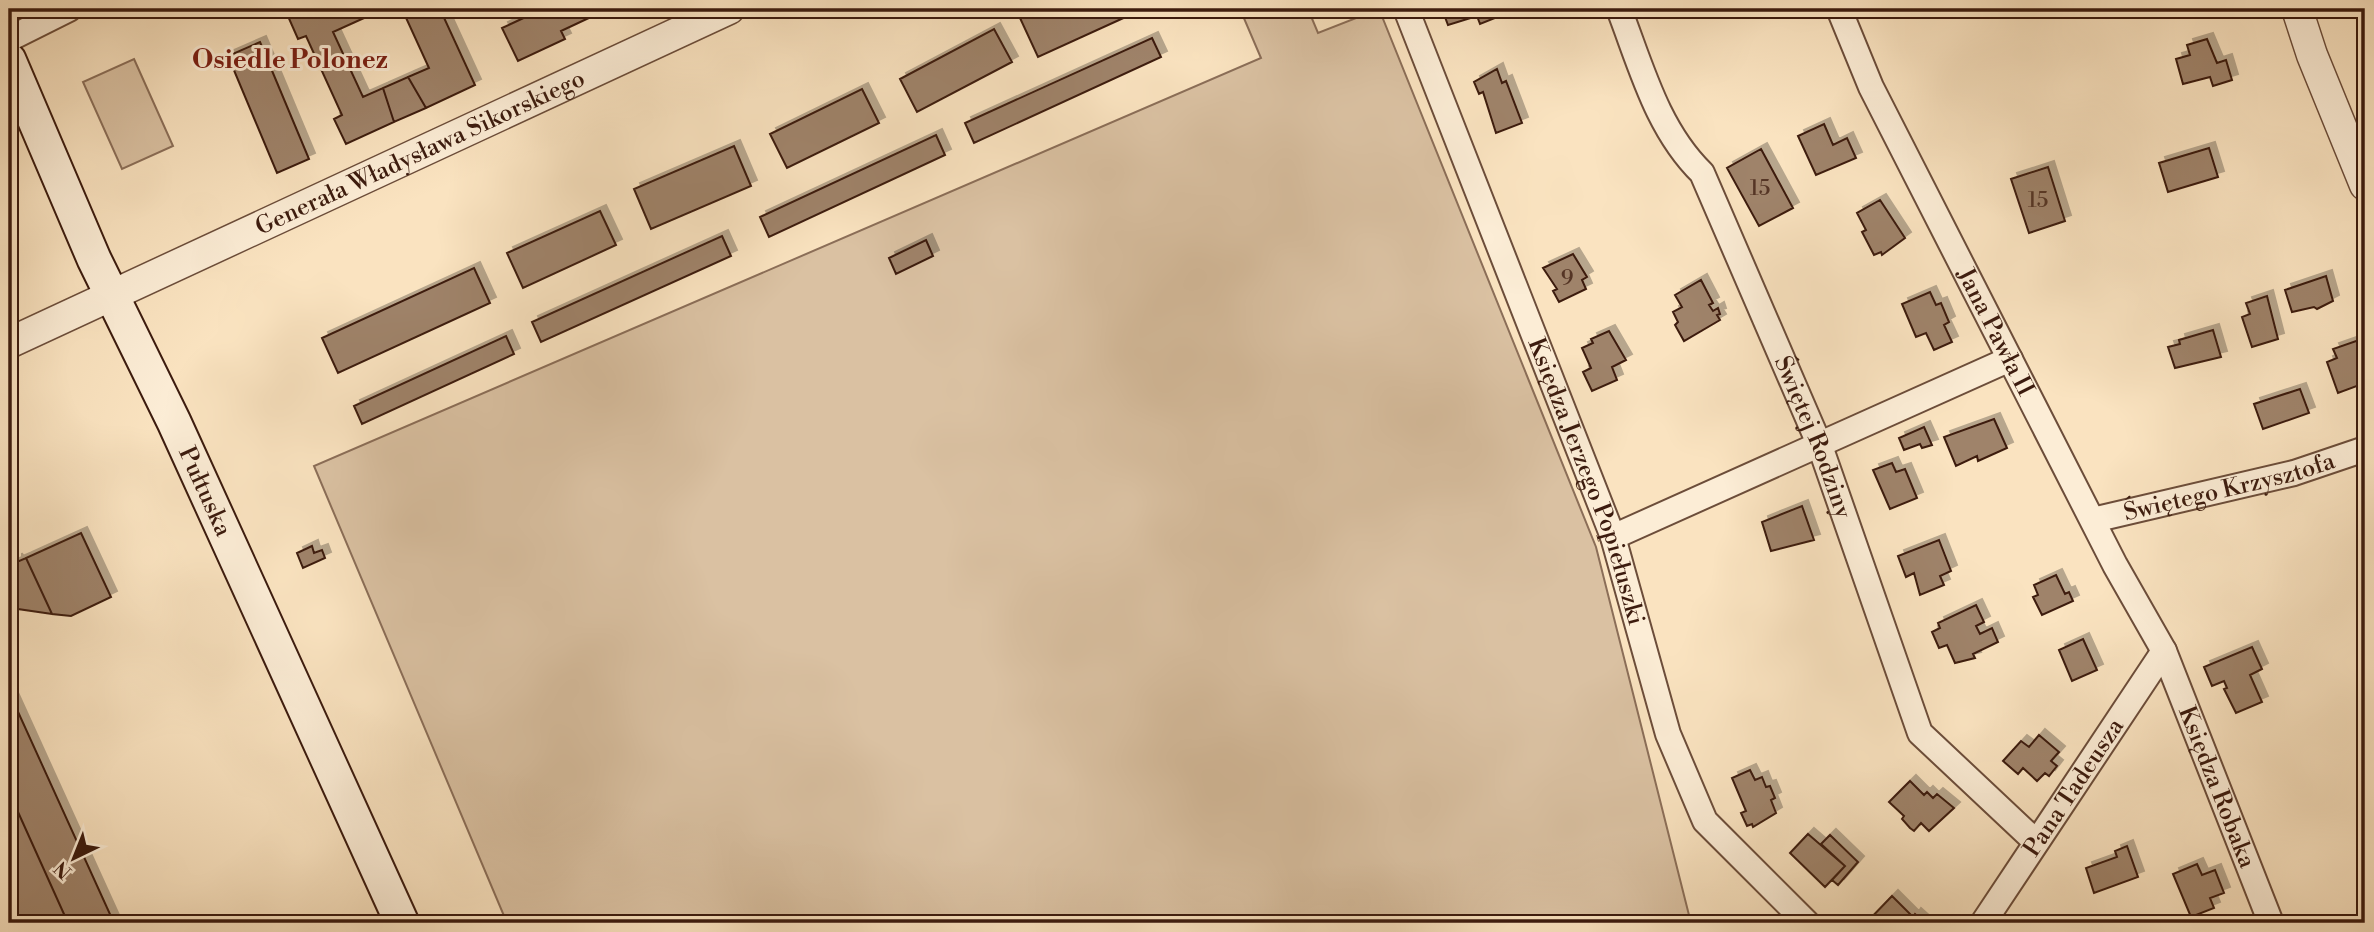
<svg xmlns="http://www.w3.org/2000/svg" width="2374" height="932" viewBox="0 0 2374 932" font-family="'Libre Bodoni',serif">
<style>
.green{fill:#dac1a2;stroke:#8b6e58;stroke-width:2}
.building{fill:#9f836b;stroke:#3c1b0e;stroke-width:2;filter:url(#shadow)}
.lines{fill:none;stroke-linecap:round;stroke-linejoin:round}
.minor-casing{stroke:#6c4d3a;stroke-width:28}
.tertiary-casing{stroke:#6c4d3a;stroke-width:33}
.secondary-casing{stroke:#3c1b0e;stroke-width:37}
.minor{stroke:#fcedd6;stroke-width:24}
.tertiary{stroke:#fcedd6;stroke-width:30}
.secondary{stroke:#fcedd6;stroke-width:33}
.labels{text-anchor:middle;stroke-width:6;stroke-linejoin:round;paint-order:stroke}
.number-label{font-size:21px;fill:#553525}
.street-label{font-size:24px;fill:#3c1b0e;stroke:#fcedd6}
.neighbourhood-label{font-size:26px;font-weight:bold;fill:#7a1f14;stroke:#fcedd6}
</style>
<defs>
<filter id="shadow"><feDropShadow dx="6" dy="-6" stdDeviation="0" flood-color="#0004"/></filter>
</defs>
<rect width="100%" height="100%" fill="#fae3c0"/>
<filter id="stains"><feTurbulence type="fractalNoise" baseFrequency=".00286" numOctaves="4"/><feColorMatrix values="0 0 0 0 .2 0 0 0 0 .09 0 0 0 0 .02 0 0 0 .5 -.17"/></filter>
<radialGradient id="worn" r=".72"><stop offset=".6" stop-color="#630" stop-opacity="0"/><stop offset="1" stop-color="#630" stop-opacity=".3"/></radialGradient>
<path class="green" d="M1240,9H1308L1318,33L1379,9L1596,547L1691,923H507L314,466L1261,58Z
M134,59L173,146L122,169L83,82Z"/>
<path class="building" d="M299,9H384L333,32L363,97L383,88L394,122L346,144L334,119L342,115L306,36L298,39L287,14Z
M402,9H440L475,85L426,108L408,77L429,68Z
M543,9H608L561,31L565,39L518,61L502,28Z
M1041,9H1141V10L1038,57L1020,18Z
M1442,9H1491L1495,18L1480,24L1477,16L1448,25Z
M994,29L1012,62L917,112L900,79Z
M1152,38L1161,57L974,143L965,123Z
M2207,39L2217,63L2226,60L2232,80L2213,86L2210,77L2183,84L2176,59L2190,55L2187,45Z
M260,42L309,159L277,173L228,56Z
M1497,69L1502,83L1506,81L1522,123L1496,133L1483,92L1479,94L1474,82Z
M408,77L426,108L394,122L383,88Z
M862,89L879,123L787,168L770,134Z
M1824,124L1833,145L1847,138L1856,158L1816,175L1798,136Z
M936,135L945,155L769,237L760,217Z
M734,146L751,186L651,229L634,189Z
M2209,148L2218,177L2168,192L2159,163Z
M1761,149L1793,208L1759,226L1727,168Z
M2048,167L2065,221L2029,233L2011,179Z
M1880,200L1905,238L1882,255L1881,252L1874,255L1862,232L1866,230L1857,213Z
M600,211L616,245L523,288L507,253Z
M722,236L731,256L541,342L532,322Z
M926,240L933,256L896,274L889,258Z
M1573,254L1587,277L1582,280L1586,289L1559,302L1553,291L1557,289L1543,268Z
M474,268L490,303L338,373L322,338Z
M2326,276L2333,301L2317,309L2314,307L2292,312L2285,290Z
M1701,280L1713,303L1709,305L1713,311L1718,308L1720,314L1717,315L1720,320L1684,341L1675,325L1678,322L1673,312L1682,307L1675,295Z
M1930,292L1936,305L1941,303L1949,322L1944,325L1952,342L1934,350L1926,333L1916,337L1902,304Z
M2267,296L2278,339L2252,347L2242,317L2250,314L2246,303Z
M2213,330L2221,357L2175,368L2168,347L2180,344L2179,340Z
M1609,331L1626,360L1612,367L1617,380L1592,391L1583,372L1591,368L1582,348L1593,343L1591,339Z
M506,336L514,354L362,424L354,406Z
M2359,340L2365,359L2359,361L2365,383L2338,393L2327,362L2337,358L2333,349Z
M2300,389L2309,413L2263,429L2254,404Z
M1994,419L2007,448L1978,461L1977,456L1956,466L1944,437Z
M1924,427L1932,445L1922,448L1920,444L1904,450L1899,438Z
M1892,463L1896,472L1905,469L1917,498L1890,509L1873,470Z
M1802,506L1814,540L1771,551L1762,522Z
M81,533L111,597L71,616L52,614L26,558Z
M1939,540L1951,571L1940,576L1944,585L1920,595L1914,573L1906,577L1898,556Z
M312,546L314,553L322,550L325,558L303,568L297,553Z
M26,558L52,614L18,609L9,591V566L16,563V559L17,562Z
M2056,575L2065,594L2069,592L2073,601L2042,615L2033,597L2038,595L2034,585Z
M1976,605L1984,622L1976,626L1980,634L1992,628L1998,642L1973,654L1975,658L1955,663L1947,645L1939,648L1932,632L1940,628L1938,623Z
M2083,639L2097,670L2072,681L2059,650Z
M2252,647L2262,669L2250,675L2262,702L2236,713L2224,689L2227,688L2224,681L2212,686L2204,667Z
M9,692L114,923H68L9,792Z
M2039,735L2059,752L2051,761L2057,766L2049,776L2045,773L2037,781L2023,768L2018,774L2003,761L2021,741L2029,747Z
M1750,770L1755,780L1762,777L1766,787L1770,786L1775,798L1771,800L1776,813L1753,827L1752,824L1747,826L1741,813L1746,811L1732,778Z
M1910,781L1924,795L1927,792L1933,798L1937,794L1954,808L1929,831L1921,823L1914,831L1910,828L1902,819L1904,816L1889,802Z
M9,792L68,923H9Z
M1808,834L1845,866L1825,887L1790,853Z
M1830,835L1858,862L1838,885L1832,880L1845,866L1821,844Z
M2127,846L2138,877L2094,893L2086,868L2117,857L2115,851Z
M2197,864L2202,875L2215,870L2224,893L2210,898L2214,908L2191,917L2173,874Z
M1892,896L1913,917L1915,914L1925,923H1866Z"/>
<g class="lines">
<defs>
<g id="minor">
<path id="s1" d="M1406,9L1613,537L1668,734L1705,821L1807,923"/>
<path id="s2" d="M1619,9C1641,66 1657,129 1702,173L1820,446L1920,733L2036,842"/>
<path id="s3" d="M1839,9L1871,87L2115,565L2164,651L2271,923"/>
<path d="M9,39L69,9"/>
<path id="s4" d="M2093,520L2294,473L2365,449"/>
<path d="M1613,537L2010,359"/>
<path id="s5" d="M1983,923L2164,651"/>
</g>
<g id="tertiary">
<path d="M2297,9L2312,55L2365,185"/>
<path id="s6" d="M9,343L729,9"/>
</g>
<g id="secondary">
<path id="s7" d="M9,60L94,259L174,422L402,923"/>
</g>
</defs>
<use href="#minor" class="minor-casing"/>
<use href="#tertiary" class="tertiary-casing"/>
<use href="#secondary" class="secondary-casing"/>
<use href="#minor" class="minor"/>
<use href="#tertiary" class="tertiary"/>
<use href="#secondary" class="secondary"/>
</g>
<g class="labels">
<g class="number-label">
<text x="1760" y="195">15</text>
<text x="2038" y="207">15</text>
<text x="1567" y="285">9</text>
</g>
<g class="street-label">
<text dy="8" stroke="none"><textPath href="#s6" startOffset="453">Generała Władysława Sikorskiego</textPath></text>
<text dy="8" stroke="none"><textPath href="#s3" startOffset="359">Jana Pawła II</textPath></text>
<text dy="8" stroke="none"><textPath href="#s2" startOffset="472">Świętej Rodziny</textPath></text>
<text dy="8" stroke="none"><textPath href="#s1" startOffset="506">Księdza Jerzego Popiełuszki</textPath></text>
<text dy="8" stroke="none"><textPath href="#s4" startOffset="140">Świętego Krzysztofa</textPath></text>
<text dy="8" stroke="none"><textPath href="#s7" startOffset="474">Pułtuska</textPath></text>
<text dy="8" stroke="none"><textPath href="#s5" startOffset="163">Pana Tadeusza</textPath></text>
<text dy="8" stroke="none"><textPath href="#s3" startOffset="866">Księdza Robaka</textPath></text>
</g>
<g class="neighbourhood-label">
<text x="290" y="68">Osiedle Polonez</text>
</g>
</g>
<rect width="2374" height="932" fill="none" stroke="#fae3c0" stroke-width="35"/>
<rect x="10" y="10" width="2353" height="911" fill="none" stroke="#3c1b0e" stroke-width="3.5"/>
<rect x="18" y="18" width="2339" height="897" fill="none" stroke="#3c1b0e" stroke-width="2"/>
<g transform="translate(74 858) rotate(223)" stroke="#fcedd6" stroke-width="5" paint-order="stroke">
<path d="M0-5L12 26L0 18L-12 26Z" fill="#3c1b0e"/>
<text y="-10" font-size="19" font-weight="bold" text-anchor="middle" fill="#3c1b0e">N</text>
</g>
<rect width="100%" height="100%" filter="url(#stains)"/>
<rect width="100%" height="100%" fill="url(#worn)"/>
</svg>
